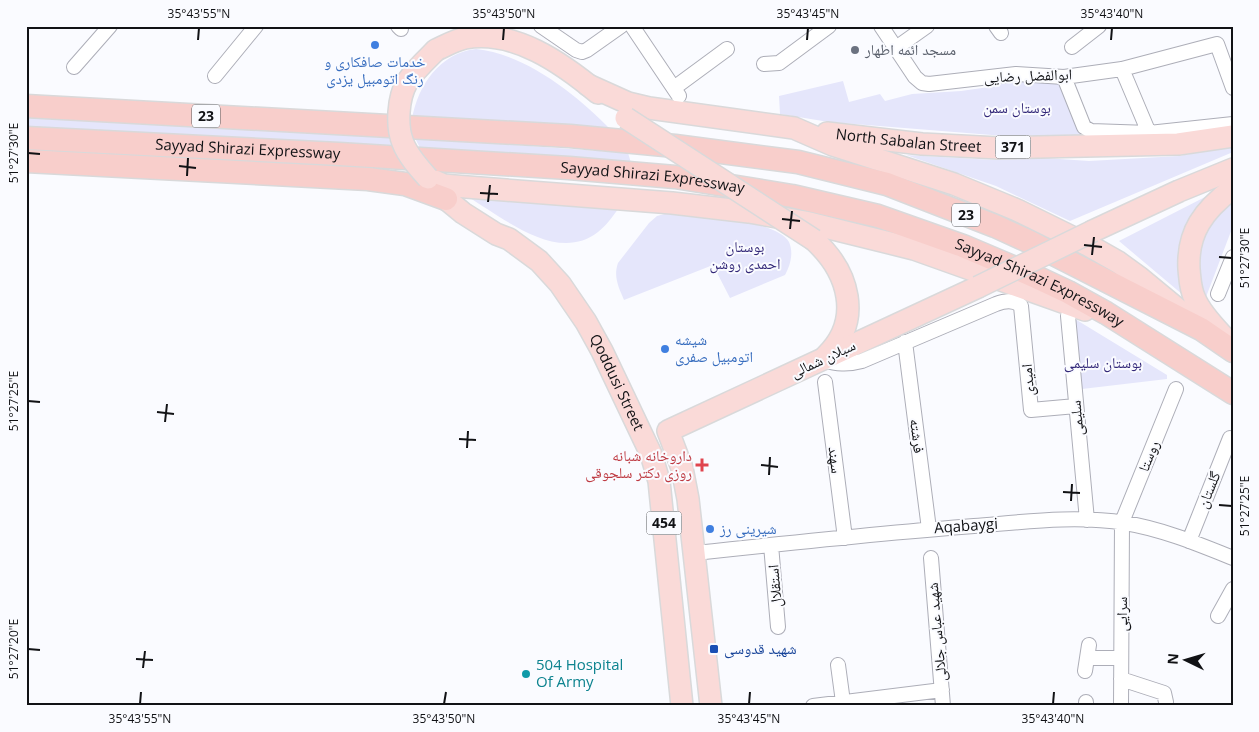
<svg xmlns="http://www.w3.org/2000/svg" width="1259" height="732" viewBox="0 0 1259 732" font-family="'Open Sans','Noto Naskh Arabic',sans-serif">
<style>
.green{fill:#e5e6fb}
.lines{fill:none;stroke-linecap:round;stroke-linejoin:round}
.minor-casing{stroke:#adaeb8;stroke-width:16}
.primary-casing{stroke:#d9d9da;stroke-width:24}
.trunk-casing{stroke:#d9d9da;stroke-width:25}
.minor{stroke:#fff;stroke-width:14}
.primary{stroke:#fadad8;stroke-width:21}
.trunk{stroke:#f8cecb;stroke-width:22}
.primary-bridge-casing{stroke:#d9d9da;stroke-width:24;stroke-linecap:butt}
.primary-bridge{stroke:#fadad8;stroke-width:21}
.ticks{fill:none;stroke:#111215;stroke-width:2}
.shop-dot{fill:#3f7fe0;stroke:#fafbff;stroke-width:2}
.worship-dot{fill:#6b7280;stroke:#fafbff;stroke-width:2}
.health-dot{fill:#e0444e;stroke:#fafbff;stroke-width:2}
.transit-dot{fill:#1a4fb4;stroke:#fafbff;stroke-width:2}
.culture-dot{fill:#0f9aa8;stroke:#fafbff;stroke-width:2}
.labels{text-anchor:middle;stroke-width:4;stroke-linejoin:round;paint-order:stroke}
.shield{fill:#fafbff;stroke:#57585b;stroke-width:1}
.shield-label{font-size:14px;font-weight:bold;fill:#111215}
.worship-label{font-size:15px;fill:#5b616d;stroke:#fafbff;text-anchor:start}
.shop-label{font-size:15px;fill:#366cbe;stroke:#fafbff;text-anchor:start}
.street-label{font-size:15px;fill:#111215;stroke:#fafbff}
.park-label{font-size:15px;fill:#322778;stroke:#fafbff}
.health-label{font-size:15px;fill:#be3a42;stroke:#fafbff;text-anchor:end}
.transit-label{font-size:15px;fill:#164399;stroke:#fafbff;text-anchor:start}
.culture-label{font-size:15px;fill:#0d838f;stroke:#fafbff;text-anchor:start}
.neatline{fill:none;stroke:#111215;stroke-width:2}
.ticks-label{font-size:12px;text-anchor:middle;fill:#111215}
</style>
<rect width="100%" height="100%" fill="#fafbff"/>
<path class="green" d="M476,49C526,54 577,95 611,130L412,119C418,85 440,53 476,49Z
M1012,80L1060,81L1082,137H1017L829,122L780,114L779,96L843,81L849,102L880,94L885,101L912,94L961,91L989,87Z
M26,117L388,136L393,149L138,132L26,127Z
M415,138L628,153L632,166L421,150Z
M1233,146V152L1070,221L996,186L906,155L994,160L1045,158L1089,161L1179,156Z
M1207,196L1189,300L1119,241Z
M468,197L619,208C612,217 607,225 598,232C557,264 504,218 468,197Z
M1233,201V226L1206,297C1199,276 1193,245 1207,225C1214,216 1225,209 1233,201Z
M672,212C696,215 777,220 789,242C794,253 790,266 785,275L730,298L713,265L624,300C619,288 613,277 618,263L649,223L657,216Z
M1075,319L1167,375V379L1082,389Z"/>
<g class="lines">
<defs>
<path id="minor" d="M398,26L401,29
M541,26L576,50L582,52L587,50L621,26
M632,26L679,96
M881,26L915,77L922,83L929,84L1016,74L1064,77L1122,69L1217,44L1233,88
M996,26L1001,33
M1072,47L1099,26
M896,48L927,26
M764,64L779,63L829,26
M74,67L110,26
M1122,69L1149,133
M215,76L256,26
M1064,77L1084,127L1091,131L1149,133L1233,124
M674,88L727,49
M1218,294L1233,257
M1068,316L1087,520
M905,342L929,529
M823,360C837,364 847,365 862,361L996,304C1004,301 1014,299 1021,306L1031,410L1076,406
M825,382L845,538
M1189,541L1230,438
M771,545L778,627
M695,553C788,543 881,533 974,526C1024,522 1075,515 1125,523C1162,529 1198,544 1233,558
M931,558L943,706
M1218,616L1233,589
M1087,658H1121
M838,665L843,702
M1085,671L1089,645
M1121,679L1164,693L1166,702
M813,706L942,690
M1086,706V702
M1121,706L1122,522L1176,389"/>
<g id="primary">
<path d="M436,50C445,46 455,40 465,38C514,29 562,63 598,93"/>
<path d="M588,85L628,103L649,108L794,128L833,145L954,184L1017,210L1088,245L1118,262L1140,278L1186,316"/>
<path id="s1" d="M827,133L922,144L999,148L1178,144L1233,136"/>
<path d="M428,178L444,185L454,186L672,203L749,212L805,222L914,249L1085,310"/>
<path id="s2" d="M434,186L446,199L463,213L496,234L509,239L539,261L560,284L586,322L602,351L651,454L659,481L682,706"/>
<path d="M1093,231L1179,191L1233,169"/>
<path d="M814,240C849,272 863,320 826,356"/>
<path d="M1231,345C1219,331 1202,316 1195,299C1190,289 1190,279 1189,269C1187,232 1204,210 1233,188"/>
<path d="M711,706L688,499L682,468L668,431L978,287"/>
</g>
<g id="trunk">
<path d="M26,106L570,136L675,146L798,162L887,184L995,226L1030,242L1201,329L1233,351"/>
<path id="s3" d="M26,138L339,154L569,168L675,177L792,196L878,216L963,246L1034,276L1068,292L1106,313L1233,393"/>
<path d="M26,161L368,179L405,184L446,199"/>
</g>
</defs>
<use href="#minor" class="minor-casing"/>
<use href="#primary" class="primary-casing"/>
<use href="#trunk" class="trunk-casing"/>
<use href="#minor" class="minor"/>
<use href="#primary" class="primary"/>
<use href="#trunk" class="trunk"/>
<defs>
<path id="primary-bridge" d="M626,118L814,240
M428,178C419,168 408,156 403,143C396,126 398,98 407,82C415,70 426,60 436,50
M978,287L1093,231"/>
</defs>
<use href="#primary-bridge" class="primary-bridge-casing"/>
<use href="#primary-bridge" class="primary-bridge"/>
</g>
<path class="ticks" d="M198,40L199,28M503,40L504,28M807,40L808,28M1111,40L1112,28M28,153L40,154M179,166L196,168M187,176L188,158M480,193L498,194M488,202L490,185M782,219L800,221M790,229L792,211M1084,245L1102,247M1092,255L1094,237M1219,257L1232,258M28,401L40,402M157,412L174,414M165,422L167,404M459,439L476,440M467,448L468,431M761,465L778,467M769,475L770,457M1063,492L1080,493M1071,501L1072,484M1219,505L1232,506M28,649L40,650M136,659L153,660M143,668L145,651M140,704L141,692M444,704L446,692M749,704L750,692M1053,704L1054,692"/>
<g class="shop-dot">
<circle cx="375" cy="45" r="5"/>
<circle cx="665" cy="349" r="5"/>
<circle cx="710" cy="529" r="5"/>
</g>
<circle class="worship-dot" cx="855" cy="50" r="5"/>
<path class="health-dot" d="M699.5 457.5h5v5h5v5h-5v5h-5v-5h-5v-5h5z"/>
<rect class="transit-dot" x="709" y="644" width="10" height="10" rx="2.5"/>
<circle class="culture-dot" cx="526" cy="674" r="5"/>
<g class="labels">
<g class="shield">
<rect x="192" y="104.5" width="28" height="23" rx="4"/>
<rect x="995.5" y="135.5" width="35" height="23" rx="4"/>
<rect x="952" y="203.5" width="28" height="23" rx="4"/>
<rect x="646.5" y="511.5" width="35" height="23" rx="4"/>
</g>
<g class="shield-label">
<text x="206" y="121">23</text>
<text x="1013" y="152">371</text>
<text x="966" y="220">23</text>
<text x="664" y="528">454</text>
</g>
<g class="worship-label">
<text x="865" y="55">مسجد ائمه اطهار</text>
</g>
<g class="shop-label">
<text x="375" y="67" text-anchor="middle">خدمات صافکاری و<tspan x="375" dy="17">رنگ اتومبیل یزدی</tspan></text>
<text x="675" y="345">شیشه<tspan x="675" dy="17">اتومبیل صفری</tspan></text>
<text x="720" y="534">شیرینی رز</text>
</g>
<g class="street-label">
<text transform="translate(1028 76) rotate(-2)" y="5">ابوالفضل رضایی</text>
<text dy="5" stroke="none"><textPath href="#s1" startOffset="82">North Sabalan Street</textPath></text>
<text dy="5" stroke="none"><textPath href="#s3" startOffset="222">Sayyad Shirazi Expressway</textPath></text>
<text dy="5" stroke="none"><textPath href="#s3" startOffset="628">Sayyad Shirazi Expressway</textPath></text>
<text dy="5" stroke="none"><textPath href="#s3" startOffset="1032">Sayyad Shirazi Expressway</textPath></text>
<text transform="translate(823 359) rotate(-25)" y="5">سبلان شمالی</text>
<text transform="translate(1028 380) rotate(-95)" y="5">امیدی</text>
<text dy="5" stroke="none"><textPath href="#s2" startOffset="275">Qoddusi Street</textPath></text>
<text transform="translate(1077 418) rotate(-95)" y="5">سلیمی</text>
<text transform="translate(917 436) rotate(83)" y="5">فرشته</text>
<text transform="translate(1149 456) rotate(-68)" y="5">روستا</text>
<text transform="translate(835 460) rotate(83)" y="5">سهند</text>
<text transform="translate(1209 490) rotate(-68)" y="5">گلستان</text>
<text transform="translate(966 526) rotate(-4)" y="5">Aqabaygi</text>
<text transform="translate(775 586) rotate(-95)" y="5">استقلال</text>
<text transform="translate(1122 614) rotate(-90)" y="5">سرایی</text>
<text transform="translate(937 632) rotate(-95)" y="5">شهید عباس جلالی</text>
</g>
<g class="park-label">
<text x="1017" y="113">بوستان سمن</text>
<text x="745" y="252">بوستان<tspan x="745" dy="17">احمدی روشن</tspan></text>
<text x="1103" y="368">بوستان سلیمی</text>
</g>
<g class="health-label">
<text x="692" y="461">داروخانه شبانه<tspan x="692" dy="17">روزی دکتر سلجوقی</tspan></text>
</g>
<g class="transit-label">
<text x="724" y="654">شهید قدوسی</text>
</g>
<g class="culture-label">
<text x="536" y="670">504 Hospital<tspan x="536" dy="17">Of Army</tspan></text>
</g>
</g>
<rect width="1259" height="732" fill="none" stroke="#fafbff" stroke-width="55"/>
<g transform="translate(1186 660) rotate(275)" stroke="#fafbff" stroke-width="4" paint-order="stroke">
<path d="M0-4L9 19L0 12L-9 19Z" fill="#111215"/>
<text y="-8" font-size="14" font-weight="bold" text-anchor="middle" fill="#111215">N</text>
</g>
<rect x="28" y="28" width="1204" height="676" class="neatline"/>
<g class="ticks-label">
<text x="199" y="18">35°43'55"N</text>
<text x="504" y="18">35°43'50"N</text>
<text x="808" y="18">35°43'45"N</text>
<text x="1112" y="18">35°43'40"N</text>
<text transform="translate(14 153) rotate(-90)" y="4">51°27'30"E</text>
<text transform="translate(1245 258) rotate(-90)" y="4">51°27'30"E</text>
<text transform="translate(14 401) rotate(-90)" y="4">51°27'25"E</text>
<text transform="translate(1245 506) rotate(-90)" y="4">51°27'25"E</text>
<text transform="translate(14 649) rotate(-90)" y="4">51°27'20"E</text>
<text x="140" y="723">35°43'55"N</text>
<text x="444" y="723">35°43'50"N</text>
<text x="749" y="723">35°43'45"N</text>
<text x="1053" y="723">35°43'40"N</text>
</g>
</svg>
